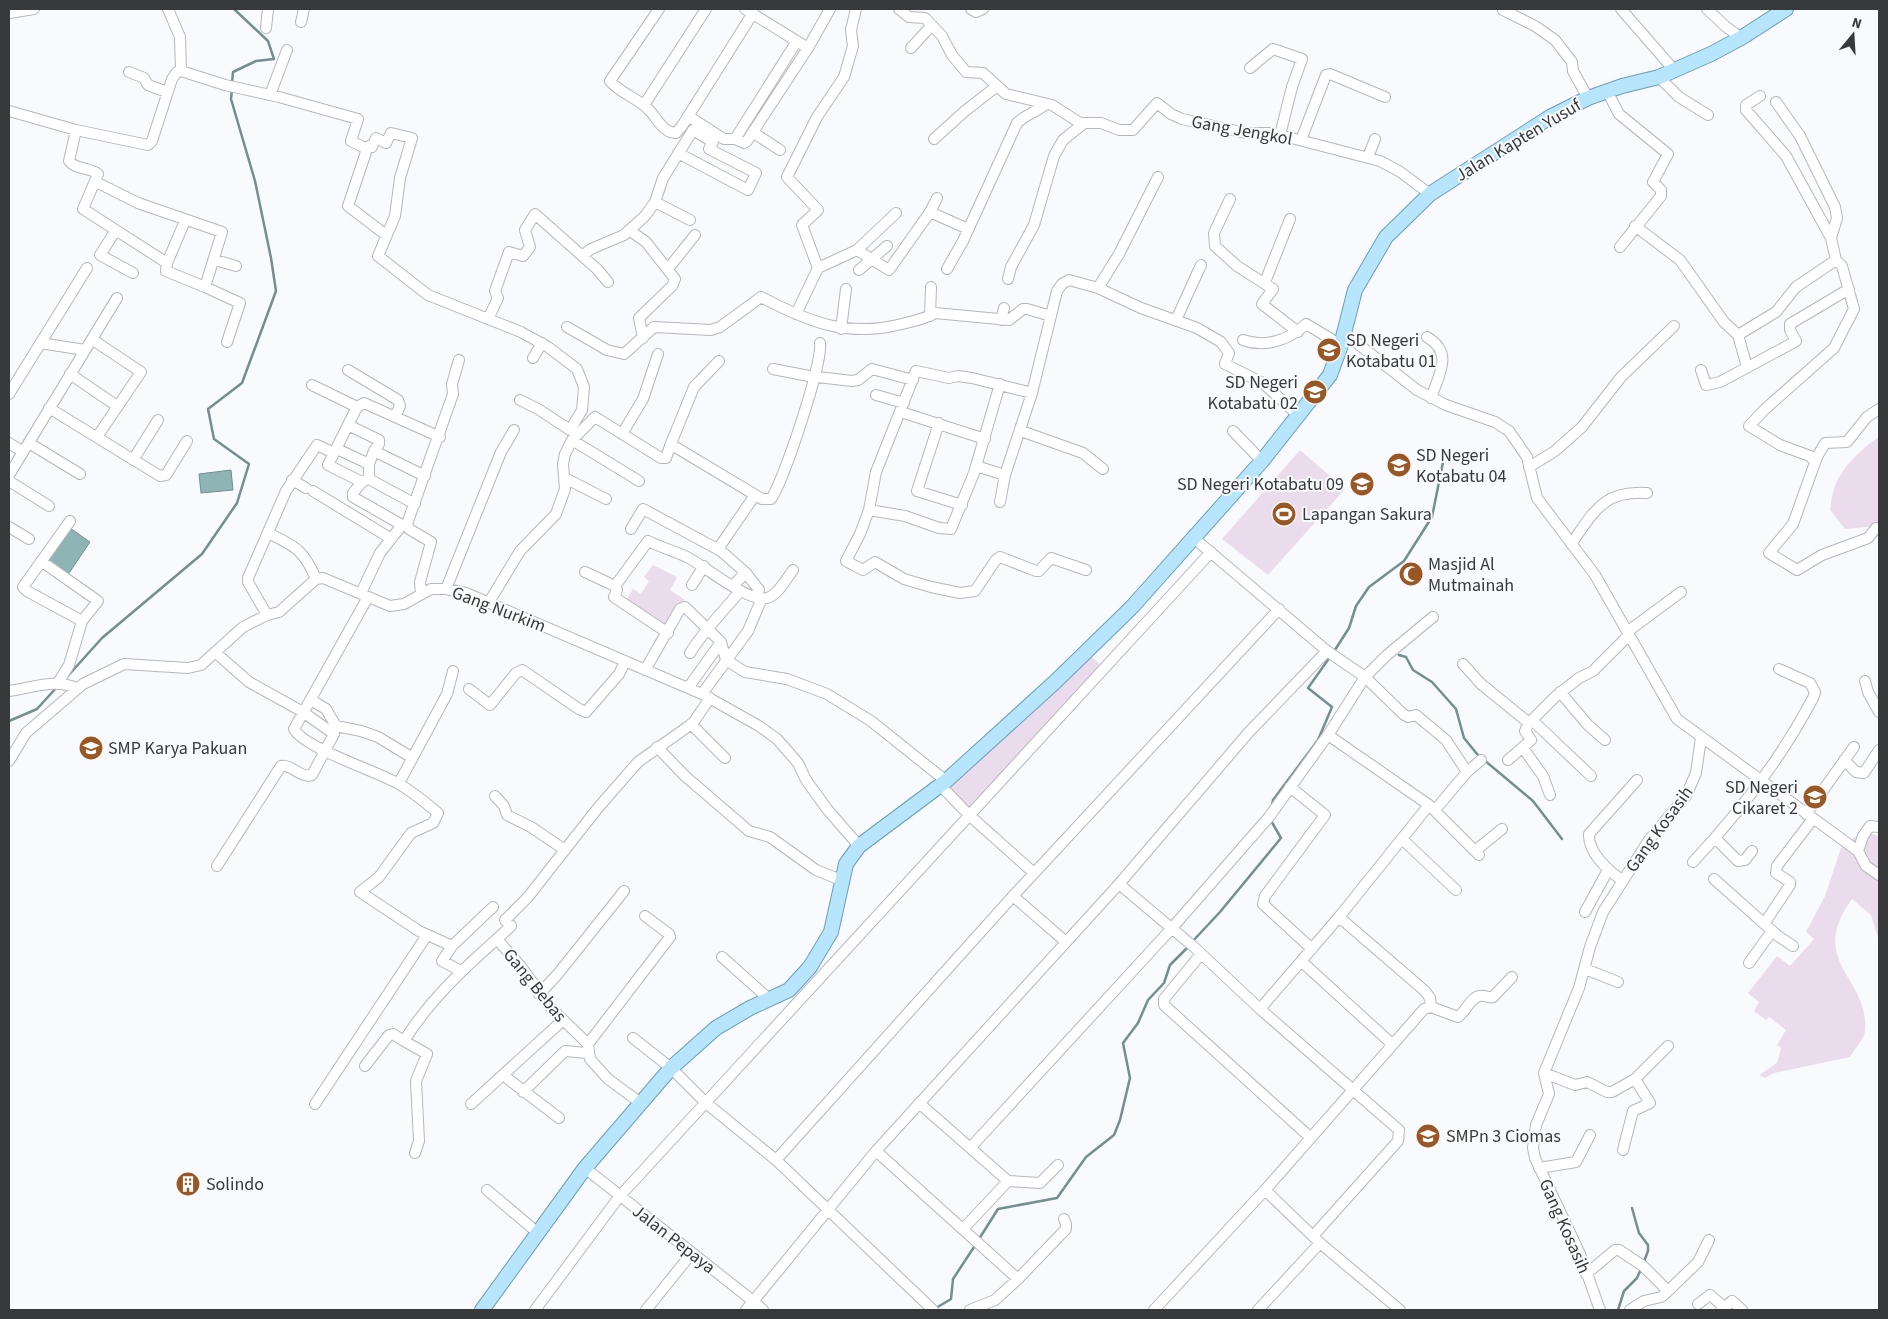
<svg xmlns="http://www.w3.org/2000/svg" width="1888" height="1319" viewBox="0 0 1888 1319" font-family="'Source Sans 3',sans-serif">
<style>
.green{fill:#ebdced}
.water{fill:#8eb4b5;stroke:#748f90}
.lines{fill:none;stroke-linecap:round;stroke-linejoin:round}
.stream{stroke:#748f90;stroke-width:2.5}
.minor-casing{stroke:#b5b7bb;stroke-width:12}
.major-casing{stroke:#6b9eb7;stroke-width:16}
.minor{stroke:#fff;stroke-width:10}
.major{stroke:#b7e6fc;stroke-width:14}
.labels{text-anchor:middle;stroke-width:4;stroke-linejoin:round;paint-order:stroke}
.street-label{font-size:18px;fill:#38393a;stroke:#f8fafe}
.poi-label{font-size:18px;fill:#38393a;stroke:#f8fafe;text-anchor:start}
</style>
<rect width="100%" height="100%" fill="#f8fafe"/>
<path class="green" d="M1879,437V526L1845,529L1830,510C1831,502 1832,494 1835,486C1842,467 1863,447 1879,437Z
M1300,450L1345,489L1268,575L1222,539Z
M653,565L677,577L670,590L685,600L665,632L623,605L633,589L641,594L649,581L644,577Z
M1090,655L1103,667L970,809L968,807L944,784Z
M1863,831L1879,836V941L1871,915L1852,899C1806,962 1870,978 1865,1031C1864,1039 1854,1050 1850,1057L1774,1073L1765,1078L1759,1075L1777,1063L1781,1048L1777,1045L1786,1030L1769,1017L1766,1020L1754,1011L1759,1002L1748,993L1777,956L1790,966L1814,939L1806,932L1825,896L1841,848Z"/>
<path class="water" d="M231,470L233,490L201,493L199,474Z
M67,526L90,542L67,576L44,561Z"/>
<g class="lines">
<path class="stream" d="M232,83L233,72L256,61L274,59L268,41L234,9
M1333,653L1349,628L1356,606L1369,587L1404,561L1432,517L1443,462
M1399,655L1406,657L1413,670L1432,682L1456,709L1464,738L1477,754L1533,801L1562,839
M66,678L102,638L202,554L237,503L249,464L214,439L208,409L242,383L276,291L271,258L255,181L231,99L232,89
M9,721L37,709L57,687
M1272,806L1273,800L1318,740L1332,707L1308,688L1330,657
M1191,943L1220,912L1281,838L1270,819
M1632,1208L1639,1233L1648,1245V1251L1643,1264
M979,1239L998,1209L1057,1198L1086,1157L1114,1135L1120,1120L1130,1078L1123,1043L1138,1023L1148,1000L1164,983L1170,965L1188,947
M936,1308L951,1299L953,1279L976,1244
M1618,1310L1624,1291L1637,1278L1641,1269"/>
<defs>
<path id="minor" d="M168,9L180,37L181,71
M659,9L610,81C621,94 638,98 649,110C657,118 663,133 676,133L682,126L753,13
M899,9L909,17L925,18L942,36L952,55L966,72L983,73L1006,94L1052,105L1080,123H1101L1119,130H1133L1157,103L1171,114L1182,119L1246,133H1269L1280,135L1380,161L1399,171L1430,194
M971,9L976,12L983,9
M1621,9L1674,70
M1707,9L1725,26L1741,38
M1503,10L1535,26L1555,40L1572,62L1573,71L1588,98
M9,13L34,9
M301,22L304,9
M266,28L268,9
M808,48L830,9
M911,48L931,26
M1250,68L1273,49L1302,59L1292,87L1280,135
M129,72L144,78L148,85L167,92
M1659,77L1679,97L1708,115
M1607,91L1619,114L1668,154L1653,182L1661,190V196L1620,247
M270,95L287,50
M1760,96L1746,105V110L1786,156L1831,238L1836,260L1842,266L1854,309L1834,348L1764,410L1749,426L1780,445L1810,456L1815,462
M1776,102L1800,136L1835,207L1837,218L1831,238
M644,105L706,9
M9,111L76,130L148,145L152,141L172,79L177,72L181,71L225,85L279,97L358,119L351,141L367,149L348,206L386,235
M688,116L724,139H735L797,41
M76,130L69,161C76,170 90,167 98,174L83,209L167,263
M754,133L780,150
M735,139L744,143L747,141L808,48L745,9
M934,139L965,111L997,86
M1301,140L1326,75L1330,74L1385,97
M367,149L369,146L372,147L376,138L386,143L391,133L412,138L400,178L395,216L378,256L428,295L521,332L548,347L577,369L584,387L582,410L570,430L538,409L520,400
M1368,157L1375,139
M96,182L138,203L222,232L205,287L166,271L167,263L185,221
M1230,199L1214,233L1215,246L1237,266L1273,289L1262,304L1298,332
M655,202L690,220
M930,212L937,198
M1635,226L1680,260L1724,322L1738,335L1747,367
M116,230L100,255L133,273
M629,230L646,242L675,279L672,286L639,318L643,338
M857,250L896,213
M582,256L591,249L624,235L645,216L655,202L663,178L693,130L713,142L709,149L756,173L748,190L678,153
M215,260L236,266
M818,268L857,250L889,270L930,212L968,229
M668,269L695,235
M947,269L963,241L1017,123C1026,114 1037,112 1046,104
M859,270L887,246
M1008,279L1011,267L1034,225L1054,156L1063,140L1083,124
M1265,282L1290,219
M205,287L240,303L227,342
M1098,288L1119,254L1158,177
M796,314L818,268L802,225L818,210L787,177L817,117L844,77L853,46L851,30L856,9
M930,316L931,287
M488,319L498,298L495,291L509,252L523,256L530,247L525,230L535,214L597,269L608,282
M1001,320L1004,308
M1176,320L1201,265
M567,327L607,350L624,354L654,327L711,330L720,327L761,297C809,322 847,338 902,324C914,321 925,319 935,313L1009,320L1023,309H1027L1051,316
M841,329L846,289
M1344,333L1417,390L1446,405L1495,422L1509,431L1527,457L1537,498L1595,575L1677,719L1858,851L1863,836L1870,826L1879,827
M1738,335L1776,312L1796,287L1836,260
M1427,337C1454,353 1439,374 1431,398
M1243,340C1265,348 1289,340 1306,324L1341,345
M96,342L141,372L97,437
M40,343L85,350
M533,358L542,343
M773,369L809,376L852,381L858,380L872,369L913,380
M348,370L398,400L400,406L395,417
M1701,370L1706,385L1720,382L1787,346L1796,341L1790,330V324L1849,289
M70,374L117,406
M312,385L357,407
M1032,393L972,378L958,376L949,378L916,371L876,472L869,510L860,534L846,561L863,570L875,562L904,579L931,587L960,593L975,591L995,561L1000,557L1036,571H1039L1051,558L1086,570
M9,394L87,268
M876,395L904,403
M49,408L160,476L166,475L187,441
M901,412L985,439
M939,423L917,491L962,505
M348,425L357,407L364,403L440,437
M1021,431L1083,453L1103,469
M1233,431L1262,461
M622,434L643,399L658,354
M572,440L639,481
M9,443L23,452
M29,443L80,474
M670,446L694,387L719,361
M337,449L369,464
M334,453L328,465L362,482L366,480
M133,460L158,420
M976,466L1005,475
M1529,467L1555,451L1582,427L1621,377L1674,326
M9,475L117,298
M565,478L606,499
M369,479V464L374,451L425,476
M369,479L415,504
M292,480L306,488
M9,481L49,506
M362,482L353,493V497L402,525L407,524
M313,491L390,538
M1000,502L1005,475L1032,393L1057,291L1062,284L1069,280L1098,288L1141,308L1197,328L1221,342L1229,353L1225,364L1263,383L1299,416
M869,510L905,516L939,528L951,529L974,473L1000,384
M70,521L23,587L27,591L82,621
M9,527L29,539
M1876,528L1868,538L1822,555L1797,570L1769,553L1793,524L1817,457L1825,443L1847,442L1867,417L1879,409
M631,529L643,509L721,551L746,573L733,585
M268,533C295,546 304,550 316,579
M1195,539L1327,651
M1571,544C1594,512 1603,490 1647,493
M718,549L755,495
M41,561L98,601L82,621L69,665L58,683
M585,572L615,586
M746,573L759,590L756,596
M692,585L704,566
M446,589L501,452L514,430
M361,593L380,553L402,525
M421,594L420,582L431,542L409,529L407,524L453,394L452,384L459,360
M368,597L294,729C304,748 376,771 397,783C412,791 426,803 438,813L433,823L411,833L379,877L360,892L419,931L452,946
M489,602L520,551L556,514L565,489L563,464L565,454L572,440L595,417L661,458H666L670,446L677,448L762,499H771C784,480 823,363 820,343
M267,615L248,582V578L286,491L317,445L334,453L348,425L379,440V444L374,451
M1433,617L1387,655L1365,677L1403,714L1408,717L1416,715L1446,740L1467,772
M1627,632L1681,592
M668,633L614,597L617,590L615,586L648,541C660,547 674,551 687,557C705,566 748,603 767,598C778,595 787,578 793,570
M216,653L249,682L303,712L334,734L312,775C301,779 292,764 281,766L217,866
M690,653C705,629 723,612 740,591
M1463,664L1481,684L1529,723
M645,670L680,609L685,607L721,642L726,660L745,672L787,679L827,694L871,721L946,781
M1865,681L1868,692L1879,712
M688,688L721,642
M469,689L490,705L516,673L522,670L579,709L586,712L619,674L625,662
M9,691C32,688 54,678 77,688
M1560,692L1588,725L1605,740
M702,694L748,631L762,598
M311,700L326,709L336,726L361,731L378,737L411,757
M1532,720L1591,776
M691,724L725,758
M1328,735L1429,805L1479,855
M657,747L685,776L749,831L770,837L816,870L841,880
M1523,748L1543,776L1550,795
M1508,760L1531,740L1525,731L1529,723L1556,696L1579,678L1593,671L1629,635
M1844,760L1856,772L1864,773L1879,750
M9,761L26,733L83,684L124,664L188,668L201,665L243,627L267,615L279,612L316,579L323,578L390,606L404,604L431,589H446L466,593L702,694L759,726L777,739L798,763L806,780L827,809L859,846
M399,783L447,694L453,671
M940,785L969,815L1034,873
M1290,787L1325,815L1265,896L1263,904L1312,949
M495,796L504,806L507,815L531,827L565,850
M1435,810L1467,772L1481,760
M1806,814L1854,747
M1715,838L1738,861L1745,860L1752,851
M1402,839L1456,890
M1476,850L1502,829
M1858,851L1866,866L1879,875
M1693,862C1740,812 1781,759 1813,698L1815,692L1810,683L1779,669
M1714,879L1778,936L1793,946
M1622,880C1607,870 1588,852 1589,834L1637,780
M1119,884L1194,947L1260,1009L1399,1130L1398,1141L1313,1236
M1013,896L1066,942
M1585,912L1608,870
M1339,917L1425,991L1430,998L1431,1007
M1764,924L1790,885V882L1776,873L1777,866L1812,820
M1201,954L1164,999V1005L1311,1138
M722,957L769,999
M1301,961L1392,1044
M1749,963L1772,931
M1585,969L1618,982
M461,971L442,961L452,946L493,907
M539,994L557,975L624,891
M1260,1009L1339,917L1429,805
M633,1038L671,1068L706,1103L776,1160L933,1310
M588,1044L552,1009L522,968L497,939L511,926L505,920L528,897L597,809L638,762L693,723L710,698
M365,1066L389,1035L393,1034L404,1041
M1544,1073L1575,1085L1587,1082L1607,1092H1612L1635,1079L1650,1103L1633,1111L1623,1150
M503,1075L559,1118
M1635,1079L1668,1046
M523,1092L565,1051L587,1053
M919,1103L1008,1181L963,1229
M315,1104L427,935
M471,1104L562,1021
M642,1104L608,1079L590,1059L588,1044L670,937L669,934L645,916
M876,1151L1119,884L1249,732L1327,651L1365,677L1328,735L1269,817L1172,928L971,1147
M415,1153L419,1141L416,1081L427,1054L404,1041C428,1002 463,969 497,939
M776,1160L1013,896L1279,609
M585,1168L753,1301L763,1310
M1539,1168L1576,1162L1590,1135
M1008,1181L1040,1183L1058,1165
M487,1190L538,1233
M1265,1190L1320,1243L1400,1310
M1586,1274L1615,1250H1619L1643,1266L1668,1291
M1018,1279L1066,1229V1224L1064,1219
M1698,1304L1710,1295L1724,1307
M535,1310L619,1197L1211,552
M646,1310L692,1253
M746,1310L876,1151L1018,1279L995,1300L970,1310
M1154,1310L1265,1190L1424,1009L1431,1007L1458,1017C1466,1012 1470,997 1480,996C1484,995 1488,998 1493,997L1512,977
M1258,1310L1320,1243
M1600,1310L1580,1254L1535,1158L1533,1148L1536,1125L1549,1094L1544,1073L1579,988L1590,947L1603,912L1649,840L1686,796L1696,773L1701,738
M1630,1310L1644,1301L1661,1297L1665,1294L1698,1262L1709,1240
M1721,1310L1732,1301L1742,1310"/>
<path id="major" d="M482,1310L585,1168L671,1068L716,1028L750,1008L789,990L810,967L831,932L846,864L859,846L946,781L1055,682L1132,607L1262,461L1330,375L1341,345L1355,290L1386,237L1430,194L1550,117L1588,98L1622,86L1659,77L1711,54L1741,38L1786,9"/>
</defs>
<use href="#minor" class="minor-casing"/>
<use href="#major" class="major-casing"/>
<use href="#minor" class="minor"/>
<use href="#major" class="major"/>
</g>
<defs>
<symbol id="school-disc" viewBox="-11 -11 22 22"><circle r="9.5" fill="#995823" stroke="#f8fafe"/><path d="M0-5L7-2L0 1L-7-2ZM-4 1L0 2.5L4 1V4Q0 6-4 4Z" fill="#fff"/></symbol>
<symbol id="stadium-disc" viewBox="-11 -11 22 22"><circle r="9.5" fill="#995823" stroke="#f8fafe"/><path d="M0-5a6.5 5 0 1 0 0 10a6.5 5 0 1 0 0-10ZM-3.5-1.8h7v3.6h-7Z" fill="#fff"/></symbol>
<symbol id="mosque-disc" viewBox="-11 -11 22 22"><circle r="9.5" fill="#995823" stroke="#f8fafe"/><path d="M3.5-4.9A6 6 0 1 0 3.5 4.9A5 5 0 1 1 3.5-4.9Z" fill="#fff"/></symbol>
<symbol id="building-disc" viewBox="-11 -11 22 22"><circle r="9.5" fill="#995823" stroke="#f8fafe"/><path d="M-4-6H4V6H1V3H-1V6H-4ZM-2.5-4.3h1.7v1.8h-1.7ZM.8-4.3h1.7v1.8H.8ZM-2.5-1h1.7V.8h-1.7ZM.8-1h1.7V.8H.8Z" fill="#fff"/></symbol>
</defs>
<g fill-rule="evenodd">
<use href="#school-disc" x="1315" y="336" width="28" height="28"/>
<use href="#school-disc" x="1301" y="378" width="28" height="28"/>
<use href="#school-disc" x="1385" y="451" width="28" height="28"/>
<use href="#school-disc" x="1348" y="470" width="28" height="28"/>
<use href="#stadium-disc" x="1270" y="500" width="28" height="28"/>
<use href="#mosque-disc" x="1397" y="560" width="28" height="28"/>
<use href="#school-disc" x="77" y="734" width="28" height="28"/>
<use href="#school-disc" x="1801" y="783" width="28" height="28"/>
<use href="#school-disc" x="1414" y="1122" width="28" height="28"/>
<use href="#building-disc" x="174" y="1170" width="28" height="28"/>
</g>
<g class="labels">
<g class="street-label">
<text transform="translate(1242 130) rotate(10)" y="6">Gang Jengkol</text>
<text transform="translate(1518 140) rotate(-31)" y="6">Jalan Kapten Yusuf</text>
<text transform="translate(499 609) rotate(21)" y="6">Gang Nurkim</text>
<text transform="translate(1659 829) rotate(-54)" y="6">Gang Kosasih</text>
<text transform="translate(535 985) rotate(51)" y="6">Gang Bebas</text>
<text transform="translate(1565 1226) rotate(66)" y="6">Gang Kosasih</text>
<text transform="translate(674 1239) rotate(38)" y="6">Jalan Pepaya</text>
</g>
<g class="poi-label">
<text x="1346" y="346">SD Negeri<tspan x="1346" dy="21">Kotabatu 01</tspan></text>
<text x="1298" y="388" text-anchor="end">SD Negeri<tspan x="1298" dy="21">Kotabatu 02</tspan></text>
<text x="1416" y="461">SD Negeri<tspan x="1416" dy="21">Kotabatu 04</tspan></text>
<text x="1344" y="490" text-anchor="end">SD Negeri Kotabatu 09</text>
<text x="1302" y="520">Lapangan Sakura</text>
<text x="1428" y="570">Masjid Al<tspan x="1428" dy="21">Mutmainah</tspan></text>
<text x="108" y="754">SMP Karya Pakuan</text>
<text x="1798" y="793" text-anchor="end">SD Negeri<tspan x="1798" dy="21">Cikaret 2</tspan></text>
<text x="1446" y="1142">SMPn 3 Ciomas</text>
<text x="206" y="1190">Solindo</text>
</g>
</g>
<rect width="1888" height="1319" fill="none" stroke="#38393a" stroke-width="20"/>
<g transform="translate(1853 35) rotate(18)" stroke="#f8fafe" stroke-width="4" paint-order="stroke">
<path d="M0-4L9 19L0 12L-9 19Z" fill="#38393a"/>
<text y="-8" font-size="14" font-weight="bold" text-anchor="middle" fill="#38393a">N</text>
</g>
</svg>
